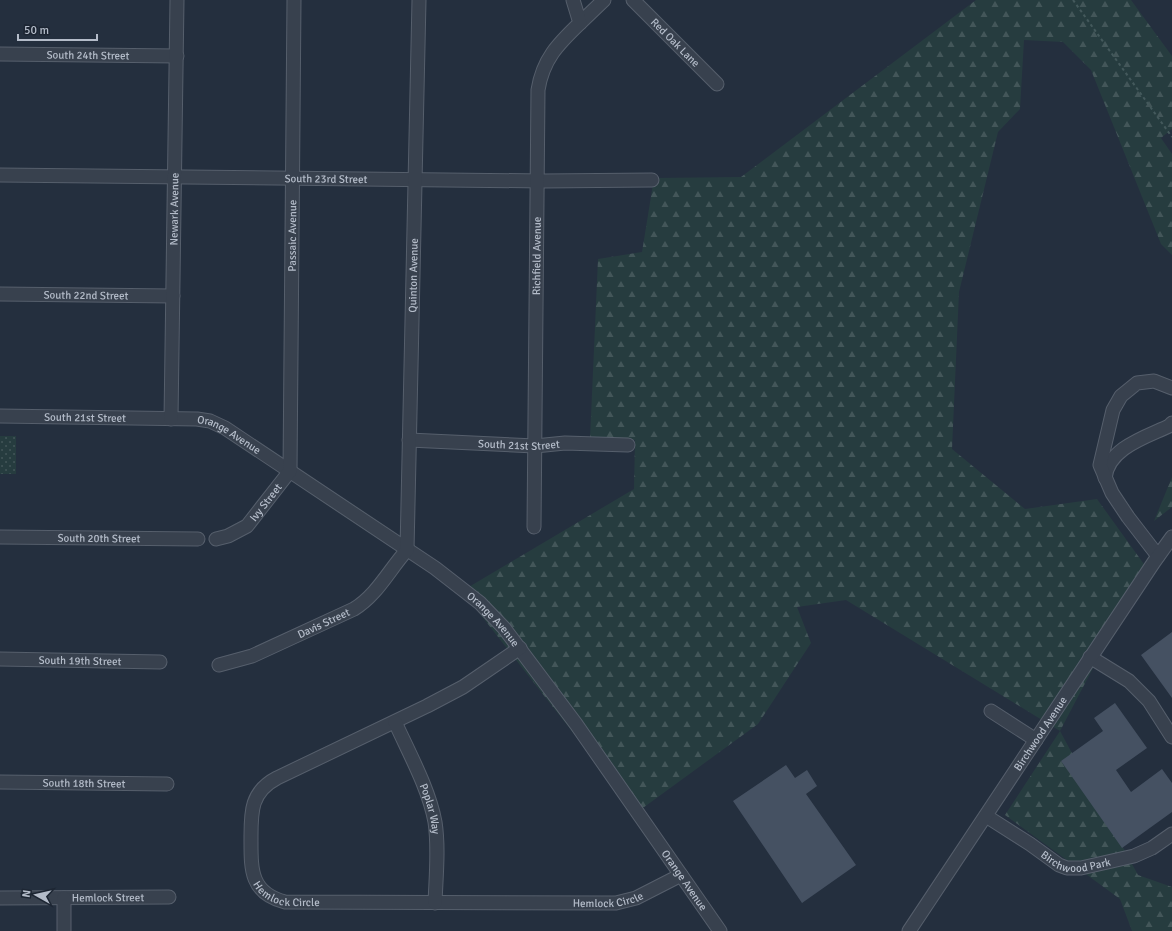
<svg xmlns="http://www.w3.org/2000/svg" width="1172" height="931" viewBox="0 0 1172 931" font-family="Signika,sans-serif">
<style>
.forest{fill:url(#forest-firs)}
.park{fill:url(#park-dots)}
.building{fill:#455162}
.lines{fill:none;stroke-linecap:round;stroke-linejoin:round}
.minor-casing{stroke:#565f6c;stroke-width:15}
.path{stroke:#44595c;stroke-width:2;stroke-dasharray:3 3;stroke-linecap:butt}
.minor{stroke:#38414e;stroke-width:13}
.labels{text-anchor:middle;stroke-width:3;stroke-linejoin:round;paint-order:stroke}
.street-label{font-size:11px;fill:#b4bcc9;stroke:#1d2633}
</style>
<defs>
<pattern id="forest-firs" width="22" height="20" patternUnits="userSpaceOnUse"><rect width="22" height="20" fill="#263c3f"/><path d="M5 1l3.5 6h-7zM16 11l3.5 6h-7z" fill="#435659"/></pattern>
<pattern id="park-dots" width="8" height="8" patternUnits="userSpaceOnUse"><rect width="8" height="8" fill="#263c3f"/><path d="M2 2h.1M6 6h.1" fill="none" stroke="#435659" stroke-width="1.8" stroke-linecap="round"/></pattern>
</defs>
<rect width="100%" height="100%" fill="#242f3e"/>
<path class="forest" d="M976,0H1131L1172,56V129L1161,138L1172,154V255L1161,244L1091,70L1063,42L1024,40L1020,109L998,132L959,292L952,449L1025,509L1097,499L1146,567L1060,731L1138,875L1172,887V931H1132L1120,899L1005,815L1060,731L846,600L797,607L811,643L758,724L636,813L462,591L634,489L635,440L590,439L598,259L642,252L654,178L741,177Z
M1172,477V507L1154,521Z"/>
<path class="park" d="M0,436H16V474H0Z"/>
<path class="building" d="M1172,632V698L1141,655Z
M1115,703L1147,748L1116,770L1131,792L1162,769L1172,783V812L1122,848L1061,761L1103,731L1094,718Z
M786,765L795,778L807,770L817,786L806,794L856,865L802,903L733,801Z"/>
<g class="lines">
<defs>
<g id="minor">
<path id="s1" d="M633,0L717,84"/>
<path d="M580,23L604,0"/>
<path id="s2" d="M0,54L177,56"/>
<path id="s3" d="M0,175L543,181L652,180"/>
<path id="s4" d="M0,294L173,296"/>
<path id="s5" d="M0,416L197,419L210,421L225,428L435,568L480,603L504,628L576,724L720,931"/>
<path id="s6" d="M171,419L177,0"/>
<path id="s7" d="M409,440L535,446L565,443L628,445"/>
<path d="M1105,478C1108,448 1146,437 1169,426L1172,423"/>
<path id="s8" d="M534,527L538,90C543,59 558,44 580,23L573,0"/>
<path id="s9" d="M0,537L198,539"/>
<path id="s10" d="M216,539L228,536L247,526L290,471L294,0"/>
<path d="M1158,556L1128,517L1112,493L1100,465L1113,410L1121,396L1137,383L1154,381L1172,388"/>
<path id="s11" d="M520,648L463,687L427,706L277,778C250,792 251,813 251,839C251,869 250,893 285,902L616,903L636,898L681,875"/>
<path d="M1090,657L1129,681L1149,701L1172,737"/>
<path id="s12" d="M0,659L160,662"/>
<path id="s13" d="M219,665L252,656L354,609C377,595 389,570 407,550L419,0"/>
<path d="M991,711L1036,740"/>
<path id="s14" d="M395,722C409,753 429,789 435,822C439,848 436,876 435,903"/>
<path id="s15" d="M0,782L167,784"/>
<path id="s16" d="M986,816L1030,844L1059,865L1067,868H1081L1134,856L1152,848L1172,834"/>
<path id="s17" d="M0,898L169,897"/>
<path d="M64,931V898"/>
<path id="s18" d="M909,931L1154,562L1172,537"/>
</g>
</defs>
<use href="#minor" class="minor-casing"/>
<path class="path" d="M1073,0L1172,137"/>
<use href="#minor" class="minor"/>
</g>
<g class="labels">
<g class="street-label">
<text dy="4" stroke="none"><textPath href="#s1" startOffset="60">Red Oak Lane</textPath></text>
<text dy="4" stroke="none"><textPath href="#s2" startOffset="88">South 24th Street</textPath></text>
<text dy="4" stroke="none"><textPath href="#s3" startOffset="326">South 23rd Street</textPath></text>
<text dy="4" stroke="none"><textPath href="#s6" startOffset="210">Newark Avenue</textPath></text>
<text dy="4" stroke="none"><textPath href="#s10" startOffset="339">Passaic Avenue</textPath></text>
<text dy="4" stroke="none"><textPath href="#s8" startOffset="271">Richfield Avenue</textPath></text>
<text dy="4" stroke="none"><textPath href="#s13" startOffset="501">Quinton Avenue</textPath></text>
<text dy="4" stroke="none"><textPath href="#s4" startOffset="86">South 22nd Street</textPath></text>
<text dy="4" stroke="none"><textPath href="#s5" startOffset="85">South 21st Street</textPath></text>
<text dy="4" stroke="none"><textPath href="#s5" startOffset="233">Orange Avenue</textPath></text>
<text dy="4" stroke="none"><textPath href="#s7" startOffset="110">South 21st Street</textPath></text>
<text dy="4" stroke="none"><textPath href="#s10" startOffset="64">Ivy Street</textPath></text>
<text dy="4" stroke="none"><textPath href="#s9" startOffset="99">South 20th Street</textPath></text>
<text dy="4" stroke="none"><textPath href="#s5" startOffset="557">Orange Avenue</textPath></text>
<text dy="4" stroke="none"><textPath href="#s13" startOffset="113">Davis Street</textPath></text>
<text dy="4" stroke="none"><textPath href="#s12" startOffset="80">South 19th Street</textPath></text>
<text dy="4" stroke="none"><textPath href="#s18" startOffset="237">Birchwood Avenue</textPath></text>
<text dy="4" stroke="none"><textPath href="#s15" startOffset="84">South 18th Street</textPath></text>
<text dy="4" stroke="none"><textPath href="#s14" startOffset="94">Poplar Way</textPath></text>
<text dy="4" stroke="none"><textPath href="#s16" startOffset="104">Birchwood Park</textPath></text>
<text dy="4" stroke="none"><textPath href="#s5" startOffset="881">Orange Avenue</textPath></text>
<text dy="4" stroke="none"><textPath href="#s11" startOffset="426">Hemlock Circle</textPath></text>
<text dy="4" stroke="none"><textPath href="#s17" startOffset="108">Hemlock Street</textPath></text>
<text dy="4" stroke="none"><textPath href="#s11" startOffset="750">Hemlock Circle</textPath></text>
</g>
</g>
<g transform="translate(36 895) rotate(278)" stroke="#1d2633" stroke-width="3" paint-order="stroke">
<path d="M0-3L7 15L0 10L-7 15Z" fill="#b4bcc9"/>
<text y="-6" font-size="11" font-weight="bold" text-anchor="middle" fill="#b4bcc9">N</text>
</g>
<path d="M18 34v6h79v-6" fill="none" stroke="#b4bcc9" stroke-width="2"/>
<text x="24" y="34" font-size="12" fill="#b4bcc9" stroke="#1d2633" stroke-width="3" paint-order="stroke">50 m</text>
</svg>
